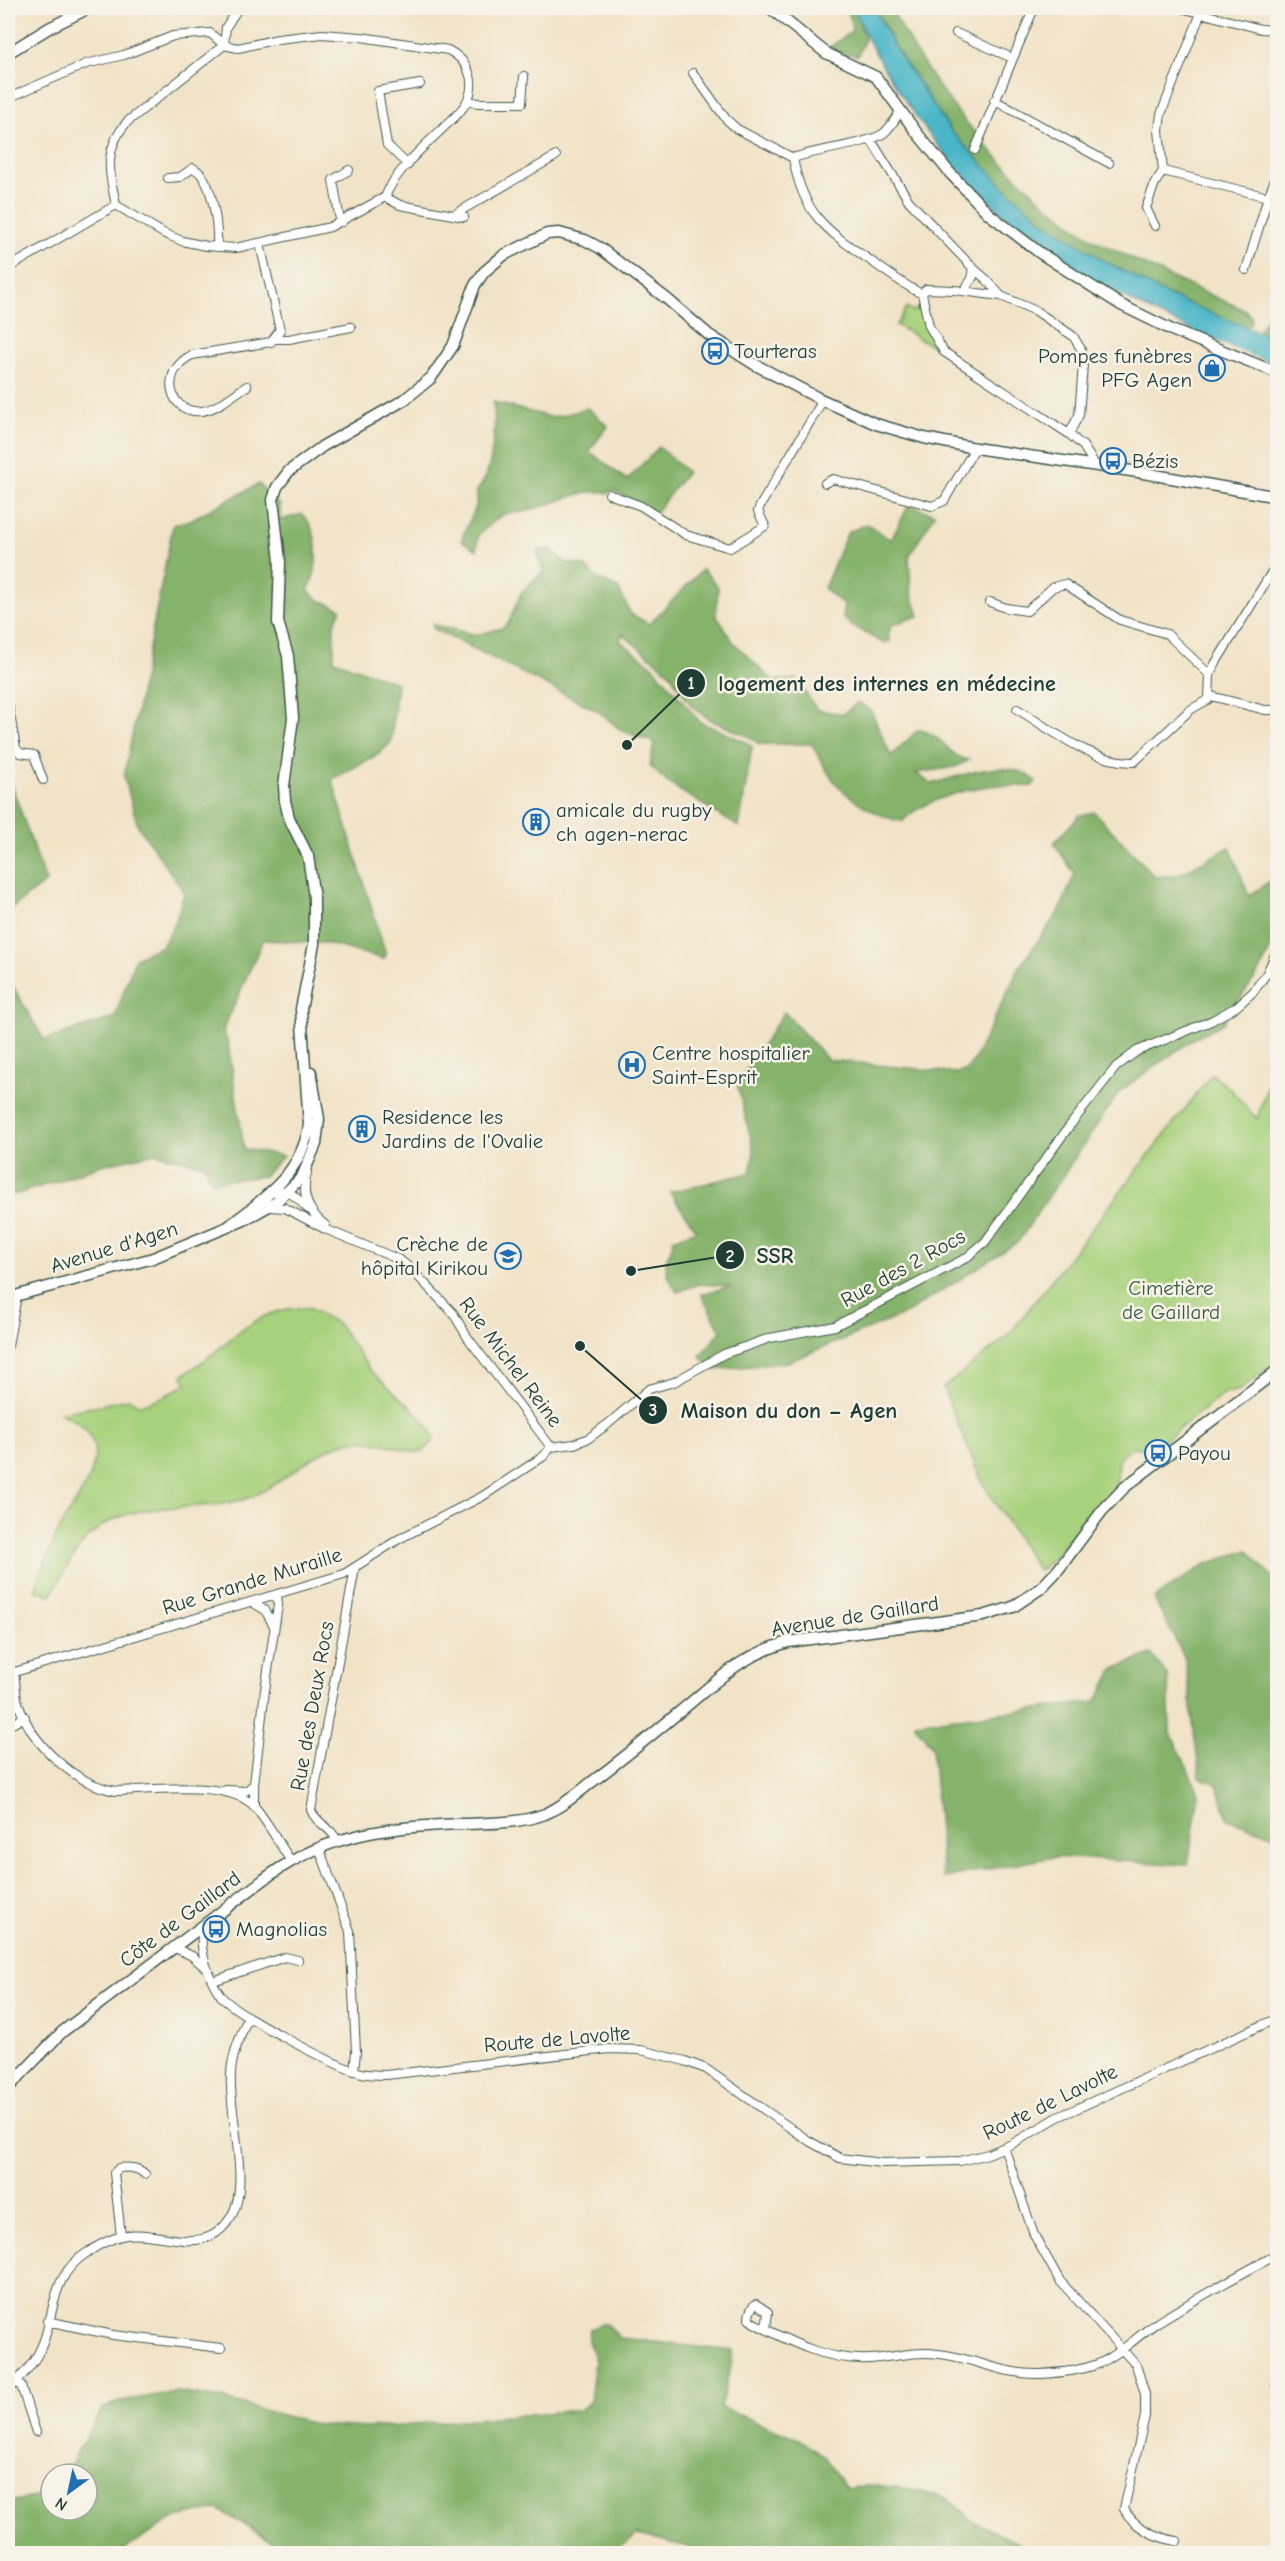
<svg xmlns="http://www.w3.org/2000/svg" width="1285" height="2561" viewBox="0 0 1285 2561" font-family="'Comic Neue',sans-serif">
<style>
.green{fill:#a8d17d;stroke:#648758;stroke-width:1.5}
.forest{fill:#86b36c;stroke:#527850;stroke-width:1.5}
.water{fill:#4ab5c7;stroke:#34797e;stroke-width:1.5}
.lines{fill:none;stroke-linecap:round;stroke-linejoin:round}
.street-casing{stroke:#3e564a;stroke-width:10}
.secondary-casing{stroke:#3e564a;stroke-width:13}
.street{stroke:#fff;stroke-width:8}
.secondary{stroke:#fff;stroke-width:10}
.labels{text-anchor:middle;stroke-width:5;stroke-linejoin:round;paint-order:stroke}
.poi-label{font-size:21px;fill:#1f3d34;stroke:#f7f3e8;text-anchor:start}
.street-label{font-size:21px;fill:#1f3d34;stroke:#f7f3e8}
.park-label{font-size:21px;fill:#3a5b43;stroke:#f7f3e8}
.leader{fill:none;stroke:#1f3d34;stroke-width:2}
.callout-dot{fill:#1f3d34;stroke:#f7f3e8;stroke-width:2}
.mark-label{font-size:18px;text-anchor:middle;font-weight:bold;fill:#fff}
.callout-label{font-size:22px;text-anchor:middle;font-weight:bold;fill:#1f3d34;stroke:#f7f3e8;stroke-width:5;stroke-linejoin:round;paint-order:stroke}
</style>
<rect width="100%" height="100%" fill="#f7f3e8"/>
<filter id="ink" filterUnits="userSpaceOnUse"><feTurbulence type="fractalNoise" baseFrequency=".0167" numOctaves="2"/><feDisplacementMap in="SourceGraphic" scale="12" xChannelSelector="R" yChannelSelector="G"/><feConvolveMatrix kernelMatrix="1 2 1 2 8 2 1 2 1" color-interpolation-filters="sRGB"/></filter>
<filter id="wash" filterUnits="userSpaceOnUse"><feTurbulence type="fractalNoise" baseFrequency=".008" numOctaves="4" result="noise"/><feDisplacementMap in="SourceGraphic" scale="24" xChannelSelector="R" yChannelSelector="G"/><feGaussianBlur stdDeviation="1.35" result="paint"/><feColorMatrix in="noise" values="0 0 0 0 0 0 0 0 0 0 0 0 0 0 0 0 0 1.4 0 .05"/><feComposite in="paint" operator="in"/></filter>
<g filter="url(#wash)">
<rect width="100%" height="100%" fill="#f1e3c7"/>
<path class="green" d="M907,307L913,311L920,307L934,347L896,325Z
M1277,1055V1361L1240,1390L1223,1394L1152,1450L1133,1447L1120,1456L1116,1486L1052,1559L1039,1571L983,1484L943,1388L1008,1336L1212,1074L1230,1089L1257,1119Z
M300,1308L311,1309L338,1324L371,1371L420,1416L432,1432L434,1440L424,1451L416,1452C397,1448 373,1438 353,1441C315,1446 283,1487 245,1499C197,1514 138,1497 95,1531C76,1546 64,1574 51,1595L35,1590C43,1568 50,1547 61,1526C77,1497 116,1455 80,1424C74,1419 67,1417 60,1413L129,1399L141,1405L165,1396L186,1384L182,1375C225,1352 247,1310 300,1308Z"/>
<path class="forest" d="M846,8H854L865,39L858,56L836,51L831,46L852,31L851,19Z
M876,8H891C935,94 1005,178 1085,234C1097,243 1112,248 1125,255C1165,276 1205,293 1245,310L1252,318L1250,324L1244,327L1165,294L1105,261L1044,222L1006,189L951,131L894,45Z
M1266,319L1277,321V340L1258,332Z
M493,402L550,417L561,416L588,408L608,426L589,451L627,480L659,447L687,472L655,513L613,490L609,493C583,487 552,505 527,511C520,513 511,512 504,514C496,518 487,529 478,534L477,550L461,540L476,507L477,490C493,476 497,422 493,402Z
M259,484L280,505L281,520L302,514C321,532 319,569 308,591L319,600L341,609L334,625V660L397,683L391,742L379,754L332,779L386,955L384,959L326,943L263,940L223,1030L228,1044L244,1149L283,1156L264,1176L212,1182L204,1165L154,1153L98,1166L61,1180L17,1194L8,1195V978L44,1040L115,1017L135,958L162,946L176,921L184,892L138,826L124,777L173,525L190,520Z
M909,505L935,514L909,556L911,592L919,616L891,625L888,637L890,641L883,643L852,626L843,617L844,605L824,588C833,569 839,550 848,532L867,524L891,540Z
M551,549L567,563L583,565L598,579L618,588L631,614L649,624L703,569L718,587L716,615L733,642L773,681L796,679L817,710L843,714L858,702L871,711L891,756L918,730C942,732 948,758 969,760L955,767L916,773L931,784C963,776 1008,755 1036,781L1032,786C1018,787 1003,784 989,786C965,789 919,802 903,821C894,821 886,817 877,813C841,796 829,778 812,744H759L748,736L710,720L691,705L669,672L622,634L620,641L653,666L700,722L748,743L752,747L739,827L679,790L661,777L650,765L654,742L622,731L598,711L434,629L432,624L477,635L502,628L509,622L521,593L543,571L537,551Z
M11,784L46,882L8,911V787Z
M1094,812L1155,877L1178,875L1230,847L1249,896L1277,876V934L1261,969L1222,1024L1198,1036L1120,1091L1018,1242L907,1313L788,1362L713,1370L700,1356L721,1331L701,1294L732,1286L699,1284L677,1292C671,1282 663,1270 667,1258C670,1250 673,1248 673,1239L696,1230L670,1192L750,1173L754,1151L737,1084L784,1012L828,1060L957,1073L965,1071L974,1060L1020,966L1060,910L1075,874L1054,843L1079,816Z
M1248,1550L1277,1583V1837L1228,1819L1217,1784L1200,1778L1185,1659L1154,1598L1206,1564Z
M1151,1654L1168,1676L1170,1731L1199,1793L1188,1865L1054,1857L943,1878L932,1747L914,1723L1096,1702L1114,1669Z
M605,2323L620,2338L733,2351L732,2361L720,2407L799,2439L824,2456L846,2489L867,2485L905,2488L948,2498L970,2519L1036,2553H715L637,2535L613,2553H290L218,2509L172,2519L119,2553H8V2502L51,2494V2510H87V2474H68L78,2450L104,2407L127,2400L177,2392L222,2399L318,2425L366,2428L580,2410L590,2401L595,2361L588,2341L589,2329Z"/>
<path class="water" d="M854,8H874L894,47L951,131L1006,189L1044,222L1105,261L1165,294L1277,340V365C1122,305 1002,246 907,103C886,72 867,42 854,8Z"/>
</g>
<g filter="url(#ink)">
<g class="lines">
<defs>
<path id="street" d="M1181,8L1261,29L1278,30
M1201,13L1161,114L1159,130L1163,171L1268,197L1278,172
M956,33L1012,58
M693,73L726,119L737,129L793,158
M8,98L86,64L124,55L173,36L210,33L224,45L238,48L278,39L322,34L361,37L448,50C468,60 478,82 466,103C460,114 450,121 441,130C421,149 395,172 385,197
M468,100L477,103H522L524,76
M994,100L1109,163
M901,110C896,118 891,127 884,133C869,144 815,150 793,158C803,215 826,230 871,261C888,273 904,285 922,294L929,326L944,352L1069,434L1083,446L1095,465
M871,140L909,201L972,267L973,277L964,291
M975,150L1034,8
M408,165L387,145L378,91L420,84
M168,178L180,177L193,168C213,177 218,226 217,247
M385,197L400,205L464,217
M116,205L163,233L182,241L206,246L236,248L330,227L385,197
M116,205C109,171 103,150 127,122L224,45L226,27L238,8
M455,214L556,156
M342,222L339,215L333,180L349,170
M1155,226L1146,208L1155,183L1163,171
M972,267L987,280L1001,296
M8,268L116,205
M1246,270L1268,197
M922,294L926,289L954,290L1001,296L1036,311L1073,336L1081,349L1083,365L1079,415L1069,434
M275,339H289L351,327
M247,386C234,394 217,409 202,411C169,415 158,371 192,355L271,342L280,330L260,244
M825,483L833,479L932,506L944,501L975,448
M609,494L641,506L686,535L730,548L765,526L758,511L760,506L823,400
M990,602L1006,608L1027,611L1053,587L1065,584L1120,620L1167,634L1210,675
M1211,696L1265,710H1278
M8,704L16,748L20,753L34,755L43,780
M1017,709C1052,730 1092,763 1134,762L1190,710L1209,699L1210,675L1215,664L1278,562
M307,1173C301,1194 308,1212 325,1225
M271,1193C289,1187 296,1197 308,1209
M270,1207L285,1208L325,1229L400,1260L411,1269L453,1313L468,1338L551,1447
M8,1346L17,1295
M551,1447L574,1444L589,1438L608,1424L649,1389L674,1382L724,1354L770,1338L835,1326L966,1258L985,1242L1071,1124L1116,1067L1137,1051L1211,1021L1236,1007L1253,992L1267,973L1278,948
M252,1602L265,1610L274,1626
M14,1673C16,1683 15,1696 19,1706C33,1745 74,1784 116,1791C150,1790 230,1779 255,1807C269,1824 279,1844 291,1861
M8,1674L344,1574L399,1539L483,1496L544,1456L551,1447
M8,1726L25,1717
M226,1790L246,1791L254,1784
M254,1806V1784L265,1690L278,1605L277,1594
M337,1841C332,1827 316,1824 311,1810L355,1568
M319,1848L350,1931L356,2052L354,2071
M203,1926C198,1948 208,1978 221,1996C234,2013 335,2066 358,2072C367,2075 377,2075 386,2075L609,2049L641,2050L685,2061L706,2069L809,2141L840,2158L882,2163L960,2161L988,2154L1012,2144L1058,2117L1278,2018
M175,1948L192,1956L208,1970
M213,1981L285,1957L298,1960
M1004,2147L1034,2235L1060,2281L1136,2365L1145,2394V2416L1124,2509C1134,2528 1157,2538 1177,2541
M121,2236L114,2173L119,2168C129,2167 137,2167 145,2174
M47,2321L113,2335L221,2348
M766,2329L768,2312L756,2304C751,2307 749,2314 749,2319L754,2323C790,2342 827,2361 870,2359C888,2358 906,2353 924,2353C965,2353 1002,2376 1040,2374C1059,2373 1080,2371 1098,2364C1121,2354 1138,2335 1158,2322C1197,2298 1237,2276 1278,2254
M16,2382L21,2386L36,2432
M1276,2385L1278,2381
M8,2390C22,2376 36,2362 43,2343C56,2308 51,2275 88,2252C97,2246 111,2239 121,2236C161,2227 207,2263 233,2213C250,2180 228,2113 231,2073C232,2054 241,2035 248,2017"/>
<path id="secondary" d="M770,8L826,53L876,77L917,133L949,172L989,214L1040,253L1121,305L1174,331L1278,373
M8,53L49,28L89,8
M229,1226C265,1198 302,1173 309,1125L301,1009L314,944V898L308,856L289,818L285,801L284,786L293,718L288,656L278,622L280,561L273,500L277,487L289,471L323,446L404,400L431,378L453,346L475,285L484,272L504,255L547,234L559,233L585,240L600,248L667,299L709,335L754,364L818,398L876,424L924,438L975,448L1138,472L1278,497
M8,1298L153,1258L242,1221L276,1202L302,1177L316,1144L319,1119L311,1072
M8,2088L62,2032L270,1875C329,1833 390,1827 460,1824C488,1823 518,1824 545,1814C564,1806 581,1790 597,1778C629,1754 659,1729 689,1704C725,1674 742,1656 788,1642L983,1616L1013,1607L1041,1588L1058,1570L1102,1511L1125,1487L1278,1370"/>
</defs>
<use href="#street" class="street-casing"/>
<use href="#secondary" class="secondary-casing"/>
<use href="#street" class="street"/>
<use href="#secondary" class="secondary"/>
</g>
</g>
<defs>
<symbol id="bus-ring" viewBox="-11 -11 22 22"><circle r="9.5" fill="#f7f3e8" stroke="#1f6fb2" stroke-width="1.5"/><path d="M-5-6H5V4H4V6H2V4H-2V6H-4V4H-5ZM-3.5-4V0h7V-4ZM-3.5 1.2v1.5H-2V1.2ZM2 1.2v1.5H3.5V1.2Z" fill="#1f6fb2"/></symbol>
<symbol id="shop-ring" viewBox="-11 -11 22 22"><circle r="9.5" fill="#f7f3e8" stroke="#1f6fb2" stroke-width="1.5"/><path d="M-5-2.5h2.3a2.7 3.5 0 0 1 5.4 0H5L5.5 6h-11ZM-1.5-2.5h3a1.5 2.3 0 0 0-3 0Z" fill="#1f6fb2"/></symbol>
<symbol id="building-ring" viewBox="-11 -11 22 22"><circle r="9.5" fill="#f7f3e8" stroke="#1f6fb2" stroke-width="1.5"/><path d="M-4-6H4V6H1V3H-1V6H-4ZM-2.5-4.3h1.7v1.8h-1.7ZM.8-4.3h1.7v1.8H.8ZM-2.5-1h1.7V.8h-1.7ZM.8-1h1.7V.8H.8Z" fill="#1f6fb2"/></symbol>
<symbol id="hospital-ring" viewBox="-11 -11 22 22"><circle r="9.5" fill="#f7f3e8" stroke="#1f6fb2" stroke-width="1.5"/><path d="M-5-5h3v3.5h4V-5h3V5h-3V1.5h-4V5h-3Z" fill="#1f6fb2"/></symbol>
<symbol id="school-ring" viewBox="-11 -11 22 22"><circle r="9.5" fill="#f7f3e8" stroke="#1f6fb2" stroke-width="1.5"/><path d="M0-5L7-2L0 1L-7-2ZM-4 1L0 2.5L4 1V4Q0 6-4 4Z" fill="#1f6fb2"/></symbol>
</defs>
<g fill-rule="evenodd">
<use href="#bus-ring" x="700" y="336" width="30" height="30"/>
<use href="#shop-ring" x="1197" y="353" width="30" height="30"/>
<use href="#bus-ring" x="1098" y="446" width="30" height="30"/>
<use href="#building-ring" x="521" y="807" width="30" height="30"/>
<use href="#hospital-ring" x="617" y="1050" width="30" height="30"/>
<use href="#building-ring" x="347" y="1114" width="30" height="30"/>
<use href="#school-ring" x="493" y="1241" width="30" height="30"/>
<use href="#bus-ring" x="1143" y="1438" width="30" height="30"/>
<use href="#bus-ring" x="201" y="1914" width="30" height="30"/>
</g>
<g class="labels">
<g class="poi-label">
<text x="734" y="358">Tourteras</text>
<text x="1192" y="363" text-anchor="end">Pompes funèbres<tspan x="1192" dy="24">PFG Agen</tspan></text>
<text x="1132" y="468">Bézis</text>
<text x="556" y="817">amicale du rugby<tspan x="556" dy="24">ch agen-nerac</tspan></text>
<text x="652" y="1060">Centre hospitalier<tspan x="652" dy="24">Saint-Esprit</tspan></text>
<text x="382" y="1124">Residence les<tspan x="382" dy="24">Jardins de l'Ovalie</tspan></text>
<text x="488" y="1251" text-anchor="end">Crèche de<tspan x="488" dy="24">hôpital Kirikou</tspan></text>
<text x="1178" y="1460">Payou</text>
<text x="236" y="1936">Magnolias</text>
</g>
<g class="street-label">
<text transform="translate(114 1247) rotate(-17)" y="7">Avenue d'Agen</text>
<text transform="translate(903 1268) rotate(-29)" y="7">Rue des 2 Rocs</text>
<text transform="translate(511 1362) rotate(53)" y="7">Rue Michel Reine</text>
<text transform="translate(252 1581) rotate(-17)" y="7">Rue Grande Muraille</text>
<text transform="translate(855 1616) rotate(-9)" y="7">Avenue de Gaillard</text>
<text transform="translate(312 1706) rotate(-80)" y="7">Rue des Deux Rocs</text>
<text transform="translate(180 1919) rotate(-37)" y="7">Côte de Gaillard</text>
<text transform="translate(557 2039) rotate(-5)" y="7">Route de Lavolte</text>
<text transform="translate(1050 2102) rotate(-26)" y="7">Route de Lavolte</text>
</g>
<g class="park-label">
<text x="1171" y="1295">Cimetière<tspan x="1171" dy="24">de Gaillard</tspan></text>
</g>
</g>
<path class="leader" d="M627 745L691 683M631 1271L730 1255M580 1346L653 1410"/>
<g class="callout-dot">
<circle cx="627" cy="745" r="6"/>
<circle cx="631" cy="1271" r="6"/>
<circle cx="580" cy="1346" r="6"/>
<circle cx="691" cy="683" r="15"/>
<circle cx="730" cy="1255" r="15"/>
<circle cx="653" cy="1410" r="15"/>
</g>
<g class="mark-label">
<text x="691" y="689">1</text>
<text x="730" y="1262">2</text>
<text x="653" y="1416">3</text>
</g>
<g class="callout-label">
<text x="887" y="691">logement des internes en médecine</text>
<text x="775" y="1263">SSR</text>
<text x="789" y="1418">Maison du don – Agen</text>
</g>
<rect width="1285" height="2561" fill="none" stroke="#f7f3e8" stroke-width="30"/>
<g transform="translate(69 2492) rotate(213)"><circle r="28" fill="#f7f3e8" stroke="#a1aaa0" stroke-width="1.5"/>
<path d="M0-4.5L10 22L0 15L-10 22Z" fill="#1f6fb2"/>
<text y="-9" font-size="16" font-weight="bold" text-anchor="middle" fill="#1f3d34">N</text>
</g>
</svg>
